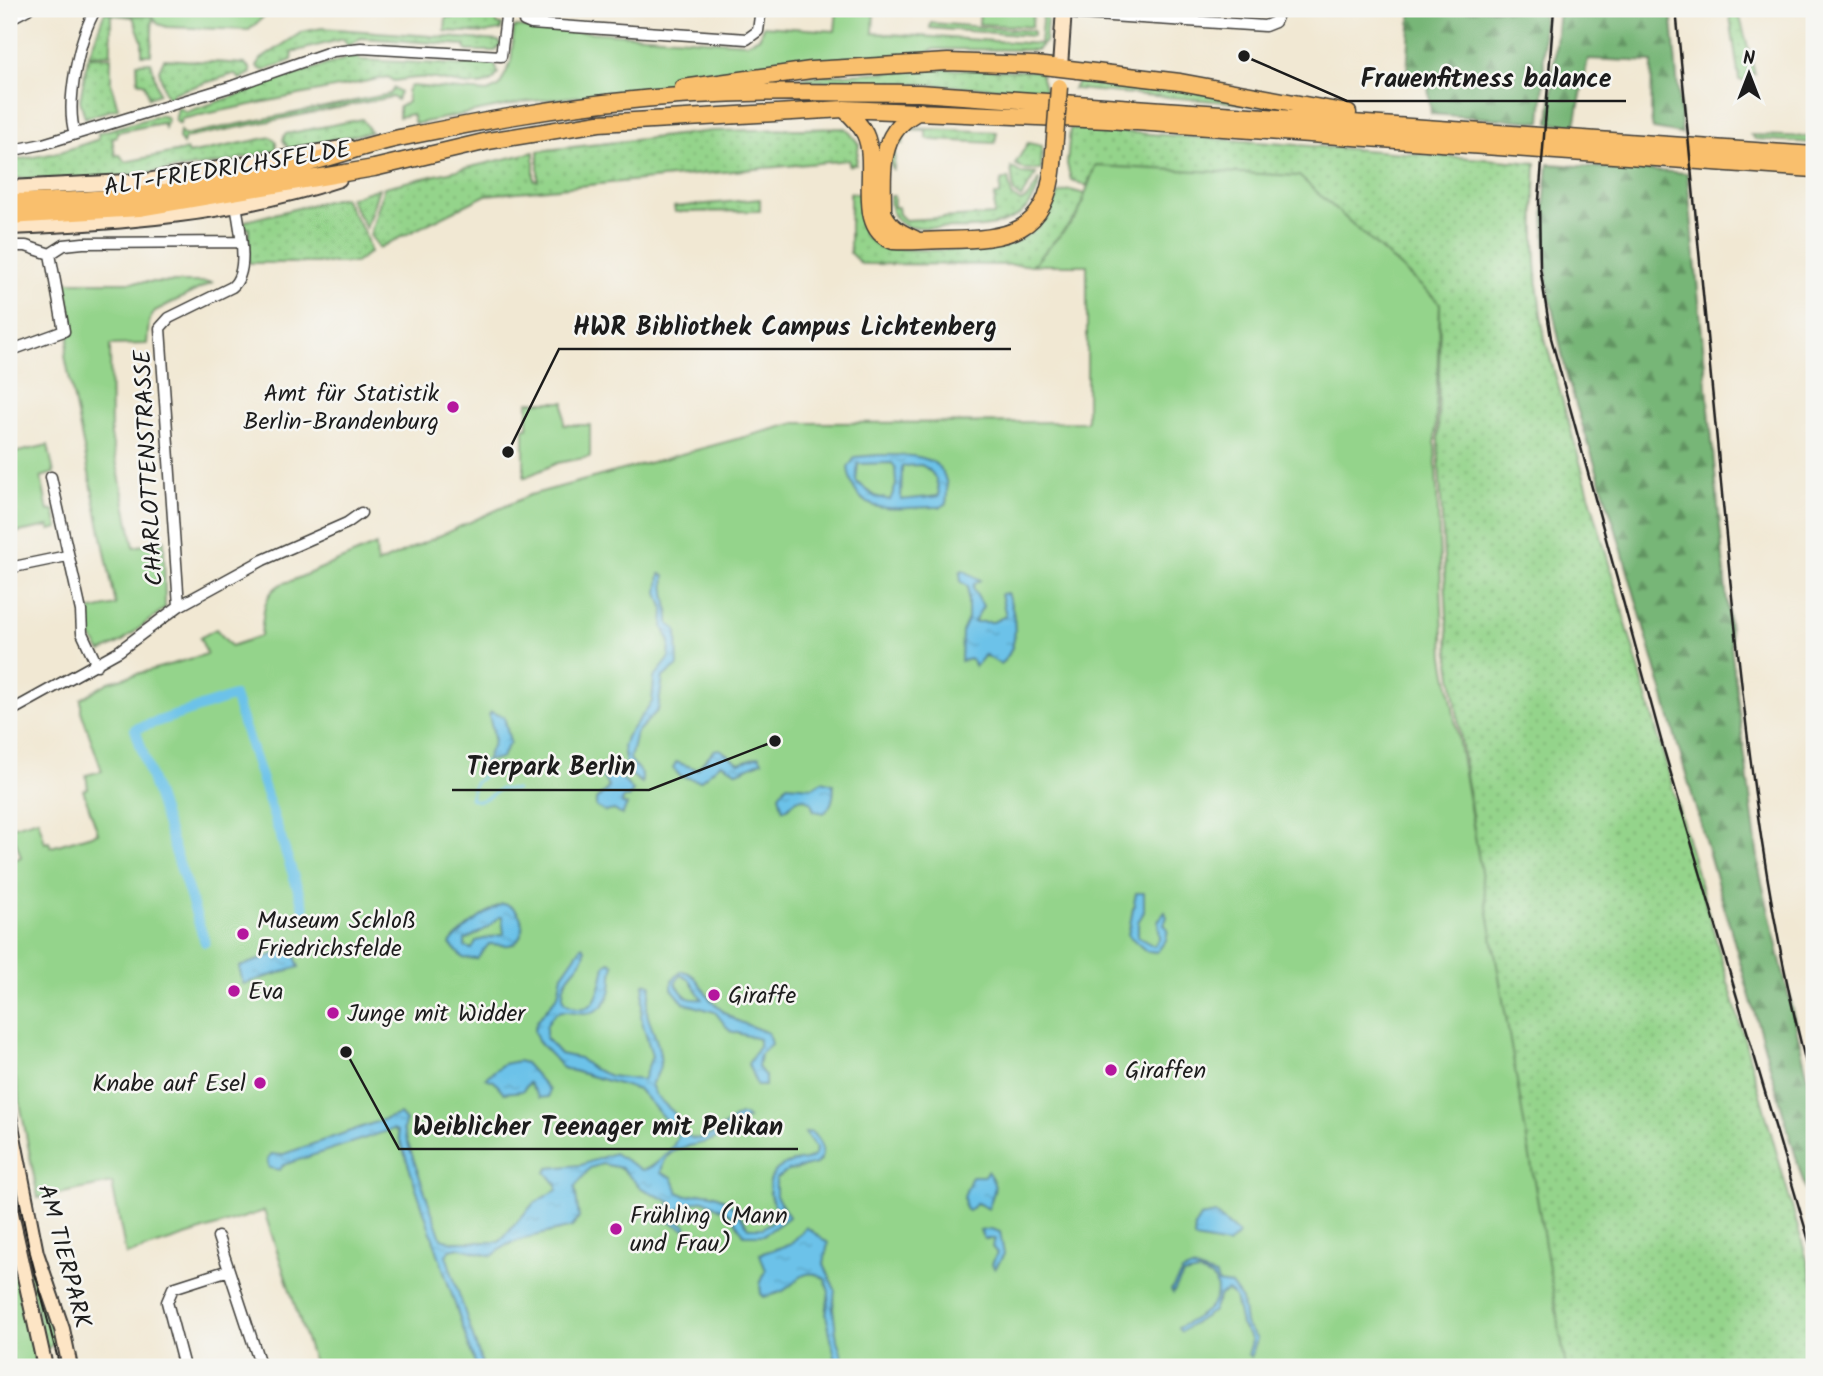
<svg xmlns="http://www.w3.org/2000/svg" width="1823" height="1376" viewBox="0 0 1823 1376" font-family="Kalam,sans-serif">
<style>
.grass{fill:url(#grass-dots);stroke:#587854;stroke-width:2}
.forest{fill:url(#forest-firs);stroke:#4a694a;stroke-width:2}
.park{fill:#94d48b;stroke:#587854;stroke-width:2}
.water{fill:url(#water-ripples);stroke:#446f82;stroke-width:2;fill-rule:evenodd}
.lines{fill:none;stroke-linecap:round;stroke-linejoin:round}
.stream{stroke:#6cc2e9;stroke-width:2.5}
.canal{stroke:#6cc2e9;stroke-width:10}
.street-casing{stroke:#3c3b37;stroke-width:13}
.secondary-casing{stroke:#3c3b37;stroke-width:18}
.primary-casing{stroke:#3c3b37;stroke-width:19}
.street{stroke:#fff;stroke-width:10}
.secondary{stroke:#fde5c5;stroke-width:14}
.primary{stroke:#f9bf6d;stroke-width:16}
.tram{stroke:#1c1c1c;stroke-width:2}
.rail{stroke:#1c1c1c;stroke-width:2.5}
.primary-bridge-casing{stroke:#3c3b37;stroke-width:19;stroke-linecap:butt}
.primary-bridge{stroke:#f9bf6d;stroke-width:16}
.poi-dot{fill:#b5179e;stroke:#f6f6f2;stroke-width:2.5}
.labels{text-anchor:middle;stroke-width:5;stroke-linejoin:round;paint-order:stroke}
.street-label{font-size:24px;fill:#1c1c1c;stroke:#f6f6f2}
.poi-label{font-size:24px;fill:#1c1c1c;stroke:#f6f6f2;text-anchor:start}
.leader{fill:none;stroke:#1c1c1c;stroke-width:2.5}
.callout-dot{fill:#1c1c1c;stroke:#f6f6f2;stroke-width:2.5}
.callout-label{font-size:26px;text-anchor:middle;font-weight:bold;fill:#1c1c1c;stroke:#f6f6f2;stroke-width:5;stroke-linejoin:round;paint-order:stroke}
</style>
<defs>
<pattern id="grass-dots" width="8" height="8" patternUnits="userSpaceOnUse" patternTransform="scale(1.75)"><rect width="8" height="8" fill="#94d48b"/><path d="M2 2h.1M6 6h.1" fill="none" stroke="#7fb577" stroke-width="1.8" stroke-linecap="round"/></pattern>
<pattern id="forest-firs" width="22" height="20" patternUnits="userSpaceOnUse" patternTransform="scale(1.75)"><rect width="22" height="20" fill="#77b677"/><path d="M5 1l3.5 6h-7zM16 11l3.5 6h-7z" fill="#619361"/></pattern>
<pattern id="water-ripples" width="26" height="14" patternUnits="userSpaceOnUse" patternTransform="scale(1.75)"><rect width="26" height="14" fill="#6cc2e9"/><path d="M2 4q2-2 4 0t4 0M15 11q2-2 4 0t4 0" fill="none" stroke="#5da6c7"/></pattern>
</defs>
<rect width="100%" height="100%" fill="#f6f6f2"/>
<filter id="ink" filterUnits="userSpaceOnUse"><feTurbulence type="fractalNoise" baseFrequency=".0143" numOctaves="2"/><feDisplacementMap in="SourceGraphic" scale="14" xChannelSelector="R" yChannelSelector="G"/><feConvolveMatrix kernelMatrix="1 2 1 2 8 2 1 2 1" color-interpolation-filters="sRGB"/></filter>
<filter id="wash" filterUnits="userSpaceOnUse"><feTurbulence type="fractalNoise" baseFrequency=".00686" numOctaves="4" result="noise"/><feDisplacementMap in="SourceGraphic" scale="28" xChannelSelector="R" yChannelSelector="G"/><feGaussianBlur stdDeviation="1.57" result="paint"/><feColorMatrix in="noise" values="0 0 0 0 0 0 0 0 0 0 0 0 0 0 0 0 0 1.4 0 .05"/><feComposite in="paint" operator="in"/></filter>
<g filter="url(#wash)">
<rect width="100%" height="100%" fill="#f1e8d3"/>
<path class="grass" d="M153,9L151,55H142V41L133,17L115,15Z
M455,9H497L496,24L502,25L501,30L485,33L445,31L446,17H454Z
M1729,9H1757V13L1739,14L1755,74H1747V82L1739,80Z
M105,11L111,13V54L89,55Z
M322,28L499,41L501,45L495,51H467L464,45L361,38L348,46L343,39L293,52L292,60L264,71L257,67L260,60L302,32Z
M350,54H356L360,60L463,65L466,60L494,62L498,73C487,97 446,78 426,78C415,77 404,80 393,81L388,77L181,119L180,124L175,121L178,107L186,112L251,91L254,84L267,79L274,81L345,59Z
M88,57H111V84L118,108L85,118L80,100Z
M164,59L245,64L250,68L251,73L240,79L234,74L173,93L171,100L165,94L159,70Z
M151,62L159,94L149,98L145,84L138,81L137,63Z
M937,69L1040,71L1046,91L859,81L782,82L812,76Z
M1080,77H1110L1283,107L1073,89Z
M394,88L400,92L397,100L392,97L185,138L183,144L179,139L180,131L184,135L390,94Z
M161,115L168,118L165,128L163,123L117,132V136L112,138L115,155H120L125,162L186,150L188,154L271,137L276,141V150L223,163L94,180L9,178V161L57,153L99,139L98,133Z
M362,119L371,132L289,149L283,140L285,134Z
M846,128L859,144L856,164L849,166V160L486,195L379,248L370,235L384,187L534,152V180L538,181V151L712,131Z
M908,128L997,132L995,143L932,140L926,138V131L905,130L903,144H895L894,170L892,169C886,153 892,136 908,128Z
M1070,128L1536,163C1533,223 1534,280 1545,339L1814,1284V1367H1472L1487,920L1449,656L1438,442L1440,303L1095,166L1087,186L1071,180L1067,164Z
M1751,135L1814,137V143L1755,139Z
M1028,143L1042,146L1041,170L1023,169L1015,164Z
M1011,167L1021,173L1036,174L1021,198L1014,192Z
M1008,178L1012,196L1021,202L1028,197L1040,179C1030,241 955,227 908,227C893,222 890,211 890,196H894V207H898L899,214L905,220L994,215L995,195H1000L1001,181Z
M379,188L366,228L349,198Z
M1070,190L1085,194L1078,215L1033,265L861,264L850,253V193L859,194L862,201L863,234C869,239 874,245 881,246C906,252 995,252 1017,241C1038,230 1050,215 1059,193Z
M343,197L365,234L370,252L355,263H249V228H244L245,221Z
M760,199V211L675,212L674,207Z
M9,1137L60,1338L45,1351L9,1187Z"/>
<path class="forest" d="M1411,9H1543L1544,81L1541,122L1431,114L1427,75H1407Z
M1559,9H1671L1682,134L1653,129L1651,119L1652,62L1588,59L1575,125L1549,123Z
M1548,164L1687,173L1732,655L1760,874L1814,1103V1220L1616,530L1567,377L1547,283L1544,207Z"/>
<path class="park" d="M108,9H272L249,30L167,27L158,24L152,16L115,15L106,12Z
M837,9H874L873,33L1040,44L1043,10H1048L1045,42L1037,50L934,49L915,59L763,73L661,88L524,102L415,124L412,114L399,117V107L408,102L407,91L411,86L487,92L499,87L511,62L514,28L517,27L746,43L760,37L763,26L835,31Z
M980,9H1033L1032,27L979,24Z
M931,23L1033,31V36L930,28Z
M1095,166L1299,176L1440,303L1435,442L1444,656L1566,1367H315L264,1211L126,1255L112,1183L38,1198L9,1045V862L21,857L11,827L38,819L45,843L49,842L51,847L98,833L83,790L88,788L86,775L102,771L81,711V699L109,682L207,654L200,638L216,629L231,646L261,636C263,608 265,586 291,581L376,545L377,564L530,495L796,423L1087,422V265H1033L1078,215Z
M65,282H213L155,311L149,321L147,344L110,345L111,436L134,547L164,540L165,608L123,641L101,652L88,632L87,611L116,605L65,356L73,321Z
M528,402H564V425H590V457L557,463L524,478V428H528Z
M48,445L54,473L41,477L48,511L54,510L58,528L50,530L49,526L9,534V454Z
M9,1226L37,1367H13L9,1348Z"/>
<path class="water" d="M879,455C916,455 954,453 946,504L941,507C902,505 856,524 848,468L855,457ZM892,463L895,467L896,485L890,500L874,496L856,481L858,464ZM921,465C935,471 938,482 939,496L901,500L902,466Z
M963,570L980,580L974,584L973,589L983,606L974,622H993L1006,616L1001,594L1007,593C1016,614 1021,648 1000,664L985,655L975,667L971,659L961,661L962,632L968,619V586L961,582L960,572Z
M660,574L665,575C662,593 670,607 669,624L677,630L678,666L663,677L658,710L636,733L630,759L642,775V783L627,772L623,747L626,737L652,702L654,678L669,659L670,642L663,627L664,610L658,593Z
M491,712L504,717L510,742L501,758L486,761C496,734 496,746 489,715Z
M720,749L739,763L759,756L762,761L738,772L721,763L700,781L680,776L673,768L676,762L697,769L714,750Z
M606,770L619,775L633,791L628,798H623L622,804L627,805L622,815L614,810L605,812L596,807V800L609,787L602,777Z
M822,781L833,784C835,794 832,807 824,813L814,811L811,802L803,798C792,799 792,808 783,810L779,795L787,785L813,787Z
M1136,893H1144V912L1138,922V937L1154,946L1160,938L1158,921L1165,912L1167,917L1164,924L1168,929L1166,940L1157,952L1146,951L1128,935Z
M503,904C525,906 528,937 513,944C508,947 495,944 489,944L477,959L463,958L450,944C456,934 492,907 503,904ZM499,917H502L504,934L476,941L472,949L465,947V940L489,927Z
M582,946L585,949C586,968 557,974 564,1002C597,1023 601,986 605,965L610,962L614,965C610,976 614,987 608,998C588,1034 559,989 546,1028V1038L560,1054L579,1058L593,1069L610,1076L643,1080L652,1056L641,1018L644,984L648,983L651,986C650,997 644,1008 649,1020C657,1043 669,1062 651,1084C655,1099 665,1103 675,1114C679,1120 681,1129 686,1134C702,1150 727,1122 740,1115H745L748,1119C738,1119 726,1133 716,1138C696,1150 665,1140 661,1173L672,1177L678,1192L686,1196C692,1196 697,1194 703,1193C722,1192 740,1212 748,1228H763L781,1215C766,1196 762,1172 790,1163C799,1160 808,1162 815,1155L816,1148L805,1133L811,1132C822,1141 827,1154 816,1164L788,1171L776,1179V1196L789,1217L764,1235H744L731,1214L704,1200L684,1205L675,1213L676,1220L686,1225V1230L670,1222L656,1221L671,1202L641,1188L621,1168L602,1164L590,1168L575,1187L579,1218L572,1227L526,1238L507,1245L492,1256L460,1248L450,1250L446,1255L483,1367H476L397,1131L393,1129L283,1165L280,1170L269,1168L267,1160L271,1154L281,1155L400,1114L406,1121L403,1129L441,1238L453,1242H499L534,1203L557,1190V1185L546,1172L549,1168L581,1165L614,1153L642,1170C654,1169 677,1146 678,1134L639,1090L563,1068L538,1041L534,1030L537,1021L558,995L562,975Z
M292,948L299,967L243,984L239,967Z
M682,971C698,973 701,990 712,1001C733,1023 742,1022 768,1033L771,1044L760,1054L758,1067L765,1076V1086H757L748,1064L759,1046V1039L730,1031L715,1012L684,1003L672,989V980ZM681,975L690,980L702,999C685,1001 684,994 675,983Z
M518,1061L525,1063L549,1090L548,1097L539,1098L529,1083L522,1091L504,1093L494,1081L485,1078L503,1064Z
M987,1171C1001,1190 992,1190 989,1209L977,1203L968,1211L965,1209L964,1196L972,1176H984Z
M1215,1214L1239,1234L1228,1245L1194,1239L1195,1225L1200,1217Z
M806,1227L828,1243L824,1264L835,1290L833,1308L837,1340L846,1367H837L826,1315L829,1292L825,1279C803,1264 797,1284 781,1292C776,1294 769,1295 764,1297L761,1294L760,1284L766,1271L760,1254L791,1244Z
M991,1229L1000,1232L1004,1254L995,1269L992,1264L997,1253L992,1247L995,1239H984L980,1231Z
M1192,1268L1216,1276L1218,1283L1231,1285L1242,1300L1245,1324L1257,1339L1251,1357L1248,1355L1252,1340L1241,1325L1235,1297L1227,1291L1220,1295L1213,1311L1181,1332L1178,1328C1196,1318 1228,1304 1213,1278L1199,1272L1183,1275L1173,1293L1171,1290L1182,1272Z"/>
<g class="lines">
<path class="stream" d="M485,761L481,768L482,777L475,783L470,798C481,806 491,794 500,789L516,790"/>
<path class="canal" d="M205,942L135,729L234,696L304,908"/>
</g>
</g>
<g filter="url(#ink)">
<g class="lines">
<defs>
<path id="street" d="M523,9L524,21L531,24L747,39L758,31L761,9
M1064,13L1265,26L1275,22L1280,9
M9,19L28,9
M75,134C65,103 79,37 96,9
M9,151L43,144L233,86L333,51L361,48L501,56L507,9
M9,246H26L50,254L64,245L83,243L240,242
M9,351L64,331L50,254
M51,477L81,611L82,633L97,665
M9,568L67,556
M179,606L160,328L169,318L232,287C251,271 239,227 236,204
M9,712L119,651L179,606L263,560L347,523L361,513
M218,1237L261,1367
M184,1367L167,1302L173,1288L229,1270"/>
<path id="secondary" d="M1060,67L1064,9
M9,188L147,181L348,147
M9,227C119,223 234,214 339,179
M9,1116L36,1253L62,1329L70,1367
M9,1204L45,1367"/>
<path id="primary" d="M683,88L811,70L948,62L1035,65L1180,82L1348,113
M844,109C852,116 860,124 865,134C880,166 853,227 893,241C911,242 929,240 947,240C1008,239 1047,234 1053,164
M9,202C109,202 215,189 312,162C343,154 372,143 404,137C479,122 556,107 633,100C728,90 824,92 919,93L1814,155
M9,216L139,208L374,168L488,141L599,123L844,109L1108,120L1814,169
M915,239C901,233 889,227 883,212C883,171 877,131 920,111"/>
</defs>
<use href="#street" class="street-casing"/>
<use href="#secondary" class="secondary-casing"/>
<use href="#primary" class="primary-casing"/>
<use href="#street" class="street"/>
<use href="#secondary" class="secondary"/>
<use href="#primary" class="primary"/>
<path class="tram" d="M9,1148L30,1253L60,1367"/>
<path class="rail" d="M1554,9L1539,200L1540,267L1551,338L1663,747L1814,1258
M1676,9C1694,199 1711,389 1730,578C1748,751 1767,925 1814,1093"/>
<defs>
<path id="primary-bridge" d="M1053,164L1059,87"/>
</defs>
<use href="#primary-bridge" class="primary-bridge-casing"/>
<use href="#primary-bridge" class="primary-bridge"/>
</g>
</g>
<g class="poi-dot">
<circle cx="453" cy="407" r="7"/>
<circle cx="243" cy="934" r="7"/>
<circle cx="234" cy="991" r="7"/>
<circle cx="714" cy="995" r="7"/>
<circle cx="333" cy="1013" r="7"/>
<circle cx="1111" cy="1070" r="7"/>
<circle cx="260" cy="1083" r="7"/>
<circle cx="616" cy="1229" r="7"/>
</g>
<g class="labels">
<g class="street-label">
<text transform="translate(227 168) rotate(-9)" y="8">ALT-FRIEDRICHSFELDE</text>
<text transform="translate(148 468) rotate(-93)" y="8">CHARLOTTENSTRASSE</text>
<text transform="translate(65 1256) rotate(75)" y="8">AM TIERPARK</text>
</g>
<g class="poi-label">
<text x="439" y="401" text-anchor="end">Amt für Statistik<tspan x="439" dy="28">Berlin-Brandenburg</tspan></text>
<text x="257" y="928">Museum Schloß<tspan x="257" dy="28">Friedrichsfelde</tspan></text>
<text x="248" y="999">Eva</text>
<text x="728" y="1003">Giraffe</text>
<text x="347" y="1021">Junge mit Widder</text>
<text x="1125" y="1078">Giraffen</text>
<text x="246" y="1091" text-anchor="end">Knabe auf Esel</text>
<text x="630" y="1223">Frühling (Mann<tspan x="630" dy="28">und Frau)</tspan></text>
</g>
</g>
<path class="leader" d="M1244 56L1347 101H1626M508 452L559 349H1011M775 741L649 790H452M346 1052L399 1149H798"/>
<g class="callout-dot">
<circle cx="1244" cy="56" r="7"/>
<circle cx="508" cy="452" r="7"/>
<circle cx="775" cy="741" r="7"/>
<circle cx="346" cy="1052" r="7"/>
</g>
<g class="callout-label">
<text x="1486" y="87">Frauenfitness balance</text>
<text x="785" y="335">HWR Bibliothek Campus Lichtenberg</text>
<text x="551" y="775">Tierpark Berlin</text>
<text x="598" y="1135">Weiblicher Teenager mit Pelikan</text>
</g>
<rect width="1823" height="1376" fill="none" stroke="#f6f6f2" stroke-width="35"/>
<g transform="translate(1749 74)" stroke="#f6f6f2" stroke-width="5" paint-order="stroke">
<path d="M0-5L12 26L0 18L-12 26Z" fill="#1c1c1c"/>
<text y="-10" font-size="19" font-weight="bold" text-anchor="middle" fill="#1c1c1c">N</text>
</g>
</svg>
